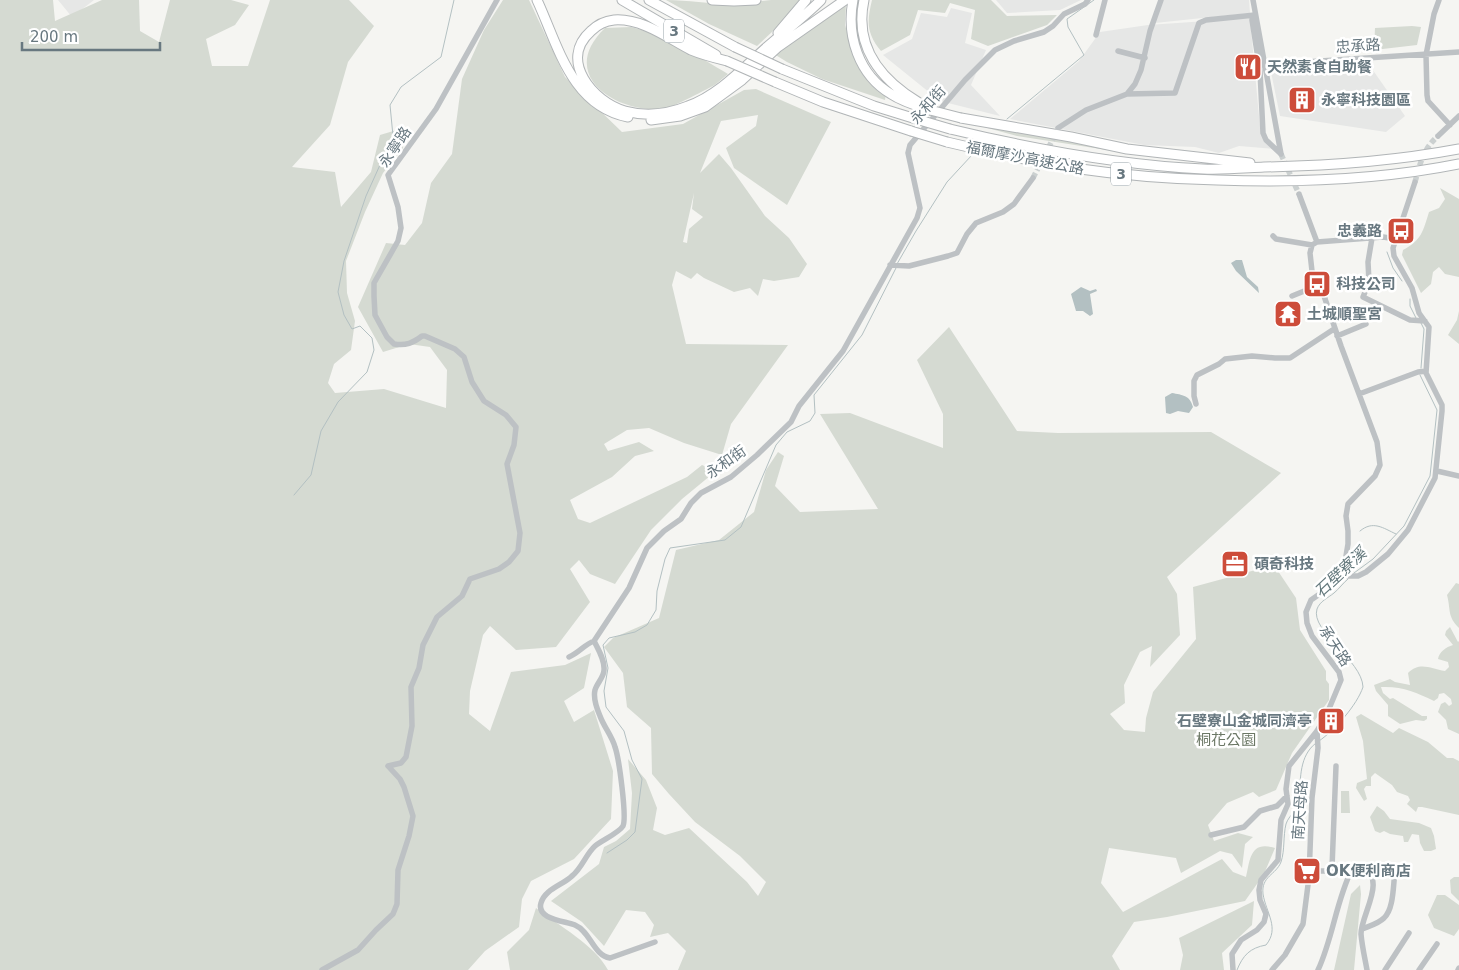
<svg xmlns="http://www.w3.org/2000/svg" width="1459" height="970" viewBox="0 0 1459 970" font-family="'DejaVu Sans','Noto Sans TC',sans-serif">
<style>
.built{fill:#e6e7e6}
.green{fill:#d5dad2;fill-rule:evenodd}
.water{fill:#b3c0c2}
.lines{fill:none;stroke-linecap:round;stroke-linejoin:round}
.stream{stroke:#b3c0c2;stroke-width:1}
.minor-tunnel{stroke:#cbd0d0;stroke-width:5.5;stroke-dasharray:5.5 3;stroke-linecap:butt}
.highway-casing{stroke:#b1b5b7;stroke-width:11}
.minor{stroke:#bdc1c4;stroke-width:5.5}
.highway{stroke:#fff;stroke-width:9}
.highway-bridge-casing{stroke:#b1b5b7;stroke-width:11;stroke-linecap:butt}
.highway-bridge{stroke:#fff;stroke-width:9}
.labels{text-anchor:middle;stroke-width:5;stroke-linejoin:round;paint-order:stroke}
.shield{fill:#fff;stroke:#95a0a6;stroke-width:1}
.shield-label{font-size:14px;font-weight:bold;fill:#687880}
.street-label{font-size:15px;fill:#687880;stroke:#fff}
.poi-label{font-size:15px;font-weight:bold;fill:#687880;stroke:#fff;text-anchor:start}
.park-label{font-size:15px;fill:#6c7866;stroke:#fff}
.water-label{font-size:16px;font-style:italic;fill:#63787c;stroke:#fff}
</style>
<rect width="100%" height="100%" fill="#f5f5f2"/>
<path class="built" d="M58,0H94L72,17Z
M996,0H1081L1060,10L1007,13Z
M1163,0H1249L1250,13L1155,23Z
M951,8L972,13L965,43L986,50L971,85L1000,116L940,101L883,55L912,39L921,13L947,17Z
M1250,18L1260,127L1275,149L1239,146L1219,153L1195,147L1144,145L1010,119L1079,61L1100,32L1148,25Z
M1370,66L1405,116L1386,132L1280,116L1271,72Z"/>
<path class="green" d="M0,0H53L55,21L102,0H139L140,31L159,42L170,0H231L249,5L235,25L206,39L212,66H248L270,0H349L374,26L348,62L330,125L292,167L335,172L341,207L371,172L380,135L400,129L403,148L383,173L365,212L346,261L347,293L355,321L351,350L334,364L328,383L335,393L384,389L446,408L447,370L430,347L409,344L383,352L358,307L386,243L405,245L422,223L431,183L452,154L462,79L484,30L503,0H529L565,77L622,132L683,124L744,90L756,89L831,122L787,205L734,168L726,148L756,126L758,115L721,121L700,173L719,154L731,168L765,216L789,238L807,264L799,277L774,281L763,279L758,296L750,288L734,292L704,278L697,273L691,279L676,271L672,285L686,344L788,345L731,424L722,455L684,443L649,428L627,430L604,444L608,451L639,442L654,451L635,456L612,477L570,500L578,519L590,523L687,477L702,465L716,471L682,499L651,530L615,584L590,574L579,560L570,569L590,602L556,647L516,650L490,626L483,635L470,691L469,714L490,731L511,672L565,665L591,653L584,688L564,701L574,722L594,710L613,771L611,819L574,859L531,881L522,899L519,927L485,951L468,970H0ZM694,193L692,209L703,217L689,229L687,243L683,242Z
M666,0C688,0 709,4 732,4C745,4 758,1 771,0C781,0 792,0 802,0L786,19L757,46L709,24Z
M872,0H991L1007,16L1057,15L1047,25L988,46L971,39L975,10L950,3L945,13L918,10L910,35L881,51C866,33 867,21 872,0Z
M846,3L845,25L853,53L886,93L885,100L822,79L787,62L774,54Z
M1412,26L1421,27L1417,45L1374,50L1375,28Z
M631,27C665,35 698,56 728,74C724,77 720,81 716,84C710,88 670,108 665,109C616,114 556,75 605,28Z
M947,117L1063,139L1120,152L1017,136Z
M1440,188L1459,199V277L1445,274L1439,267L1433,272L1431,284L1421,293L1402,255L1403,250C1422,240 1423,231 1429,212L1439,208L1445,199Z
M1459,311V344L1448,335L1457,320Z
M949,327L1017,431L1058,433L1211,432L1281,473L1167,577L1177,594L1180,635L1150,667L1152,646L1140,652L1124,685L1125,703L1110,714L1124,730L1145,732L1146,718L1153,692L1196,639L1193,587L1274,565L1296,598L1300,630L1326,671V680L1329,684V700L1292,753L1276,790L1259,797L1253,792L1227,803L1208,825L1214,841L1238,833L1253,837L1245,844L1242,868L1232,854L1220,851L1181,873L1176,858L1109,848L1101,883L1123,912L1222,859L1233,872L1246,877C1250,860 1250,840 1275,848L1264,874L1245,901L1167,917L1134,922L1112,956L1120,970H678L686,951L668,933L650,937L654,925L645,912L626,910L604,946L582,922L551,901L599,864L604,847L616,841L630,829L632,793L628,759L646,780L657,808L653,830L665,835L689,828L747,882L758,896L766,882L740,856L695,822L669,794L652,774L651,728L627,707L623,673L604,647L613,638L659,618L676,550L719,540L754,512L766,470L778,452L784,456L775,486L800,512L878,509L820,414L850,413L943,448V414L917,360Z
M1456,583L1459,584V628C1447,616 1451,610 1447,595Z
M1450,627L1458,642L1459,641V734L1448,729L1446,720L1438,712L1441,704L1445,702L1449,706L1452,704L1451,699L1444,693L1439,694L1438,698L1434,701C1416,692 1402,686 1381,687L1383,693L1390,699L1393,698L1422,716H1427V719L1424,721L1416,720L1400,724L1388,716V705L1376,691L1374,685L1390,679L1395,682L1410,685L1408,673C1420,661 1431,669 1445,671L1449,667L1448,662L1438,659C1439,652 1446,647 1453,645L1445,635L1446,631Z
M1361,714L1393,733L1399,728L1428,742L1447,758H1453L1459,761V815L1422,807H1418L1416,812L1407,804L1410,800L1408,796L1397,792L1392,785L1375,773L1371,777V786H1366L1364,789L1367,799L1364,801L1356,788L1357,783L1367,779L1363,741L1356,717Z
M1341,791H1349L1350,813H1341Z
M1377,806L1384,811L1390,819L1419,823L1431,828L1434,836L1436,849L1431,851H1424L1420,843L1419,835L1412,834L1408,842H1404L1403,836L1390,834L1384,831L1380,833L1375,831L1370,817Z
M1454,877H1459V901L1451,893L1450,880Z
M1360,885L1361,894L1354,970H1334L1351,894Z
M1437,895H1445L1459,905V929L1454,936L1434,928L1428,915Z
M1254,901L1252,925L1222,953L1224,970H1180L1183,955L1179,938Z
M536,908C559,926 595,945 608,970H510L507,952L529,930Z"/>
<path class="water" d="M1236,260H1242L1247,277L1258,287L1259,293L1236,271L1231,263Z
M1081,287L1090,291L1096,289L1097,291L1090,294L1093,314L1090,316L1083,311H1076L1071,294Z
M1172,393C1182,395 1190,395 1193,407L1189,413L1178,411L1170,414L1166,413L1165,397Z"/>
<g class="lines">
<path class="stream" d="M1007,119L1084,55L1068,27L1067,19L1094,0
M1387,252L1393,268L1402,281
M897,264L916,231L947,182L972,155
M1410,299V306L1416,318
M1421,323L1424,329L1421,368
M294,495L311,475L321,431L338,402L367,372L374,350L372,338L360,326L352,329L344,315L338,292L344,261L366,196L393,136L390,105L401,87L441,57L454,0
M1360,531C1373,520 1383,528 1396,534
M1354,573L1373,559L1404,526L1430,476L1437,410L1420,375
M1319,741C1335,730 1357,705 1363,687C1362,660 1310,631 1317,609C1320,601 1328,598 1334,593C1339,589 1343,583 1348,579
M607,853L627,840L635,832L642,779L632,760L624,731L606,707L604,691L608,668L603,645L609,638L635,632L647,625L656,610L657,591L665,559L670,548L725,540L741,527L776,445L787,432L810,421L815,413L814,395L862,335L896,268
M1237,970C1243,955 1250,948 1266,945C1280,928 1266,913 1263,894C1261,876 1276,875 1281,862C1285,850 1283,836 1286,824C1289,815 1297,811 1298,804C1299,802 1298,799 1299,796C1301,778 1299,756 1316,743"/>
<path class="minor-tunnel" d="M1281,154L1299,194
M1033,178L1056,133
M1415,182C1420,164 1423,149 1438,136"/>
<defs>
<path id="highway" d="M537,0C558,45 571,106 628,117
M622,0L716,55
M649,0L735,47
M712,0L734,1L756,0
M853,0C846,36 859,75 891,94C903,102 917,106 930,110
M864,0C854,46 880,79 918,102
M778,33L806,0
M727,61C715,58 703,55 691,50C668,38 642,18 614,20C605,21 597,25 591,31C558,60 593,102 625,111C647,117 668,114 688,106C719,95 743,68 767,47C785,31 804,17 821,0
M782,69L874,106L916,119
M775,82L823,102L911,131
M961,118L1071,137L1127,149L1250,163
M651,120L680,116L705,107L742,80L778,47L845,0
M950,129C1033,149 1118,165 1203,169C1223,170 1244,168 1264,167C1329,166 1395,161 1459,149
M947,142C989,152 1031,161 1073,168C1121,175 1169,179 1217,180C1298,183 1380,180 1459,164"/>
</defs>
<use href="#highway" class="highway-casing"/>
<path class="minor" d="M1253,0L1281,154
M1439,0L1434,14L1426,55L1427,95L1428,101L1450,125
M1255,15L1252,20L1260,71L1263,133L1266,140L1281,154
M1096,35L1105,0
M1118,51L1145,58
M1259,65L1459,52
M1127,94L1175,93L1199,23L1206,20L1255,15
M1058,128L1086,110L1127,94L1135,84L1141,70L1150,31L1161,0
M1438,136L1459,116
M1299,194L1317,242
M1273,236L1276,239L1312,245
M1372,238L1368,262L1369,282L1363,297L1410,320L1425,321
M1317,242L1383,237L1396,239
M890,265L909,266L948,256L957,253L967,234L976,223L1003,212L1014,204L1033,178
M1292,296L1319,285
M1337,336L1366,324
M1359,394L1418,372L1426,371
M1196,404L1194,396V381L1197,375L1219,364L1225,359L1252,356L1275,358H1290L1334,329
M1437,471L1459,476
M1340,574L1348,576H1358L1366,572L1388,554L1408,530L1435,478L1442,411V405L1426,373L1429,327L1419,313L1412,288L1394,256L1393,248L1415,182
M569,657C579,653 585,644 594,641
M1211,835L1244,827L1260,811L1277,806L1287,796
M1309,871H1328L1332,868L1336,766
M1362,929C1369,926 1378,924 1384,918C1394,909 1393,885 1395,872L1399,868
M655,942L610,958C593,955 591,932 575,925C567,921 536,920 541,903C545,889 563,885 572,876C582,868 586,854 595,846C602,840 619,833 623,826C627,817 619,758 615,747C612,736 604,727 600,716C597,709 593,698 595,690C597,683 604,677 604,670C605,660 598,649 594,641L629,588L647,548L664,531L681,519L691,503L701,493L731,477L757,455L791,422L799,406L843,351L917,218L920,208L908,153L910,145L965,80L995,50L1014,41L1044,32L1053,26L1064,14L1085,4L1088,0
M322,970L358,950L376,930L393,914L397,904L398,870L409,836L413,816L404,787L400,779L388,766L401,763L406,757L412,726L411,687L419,668L423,645L437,617L462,596L470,579L499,569L509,562L518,551L520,533L507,464L514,445L516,427L506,415L484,401L472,382L464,357L455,349L425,336H422C413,343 406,346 394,344L387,337L375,315L374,296V283L398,241L401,228L398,207L388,175L436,109L497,0
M1233,970L1232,954L1241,940L1257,930L1264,922L1266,914L1260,900L1259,890L1261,880L1278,860L1281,820L1288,804L1286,789L1289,766L1317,731L1326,716L1341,680L1339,672L1312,636L1307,623L1306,612L1311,600L1324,591L1344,568L1348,544V531L1346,516L1348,504L1375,476L1380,465L1377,442L1341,346L1322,290L1312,271L1310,253L1312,245L1317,242
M1272,970L1285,955L1303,924L1309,877L1312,798L1318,748L1317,731
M1318,970C1333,938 1336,901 1352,869L1360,867C1389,877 1361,914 1361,934C1362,946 1365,959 1367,970
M1385,970L1409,933
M1419,970L1437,944
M1458,970L1459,968"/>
<use href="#highway" class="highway"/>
<defs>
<path id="highway-bridge" d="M735,47L782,69
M727,61L775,82
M930,110L961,118
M916,119L950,129
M911,131L947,142"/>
</defs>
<use href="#highway-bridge" class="highway-bridge-casing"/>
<use href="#highway-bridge" class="highway-bridge"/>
</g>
<defs>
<symbol id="restaurant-square" viewBox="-11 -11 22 22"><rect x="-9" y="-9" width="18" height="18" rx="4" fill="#cd4c3a" stroke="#fff"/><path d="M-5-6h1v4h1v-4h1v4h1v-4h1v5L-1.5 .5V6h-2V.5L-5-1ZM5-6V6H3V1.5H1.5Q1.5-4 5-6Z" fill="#fff"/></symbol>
<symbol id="building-square" viewBox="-11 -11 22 22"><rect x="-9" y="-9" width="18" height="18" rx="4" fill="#cd4c3a" stroke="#fff"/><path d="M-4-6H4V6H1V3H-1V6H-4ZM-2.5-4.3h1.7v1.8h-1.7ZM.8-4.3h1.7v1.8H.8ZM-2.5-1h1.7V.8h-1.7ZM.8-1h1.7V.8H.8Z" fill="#fff"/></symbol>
<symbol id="bus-square" viewBox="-11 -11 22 22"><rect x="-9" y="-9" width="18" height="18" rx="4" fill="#cd4c3a" stroke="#fff"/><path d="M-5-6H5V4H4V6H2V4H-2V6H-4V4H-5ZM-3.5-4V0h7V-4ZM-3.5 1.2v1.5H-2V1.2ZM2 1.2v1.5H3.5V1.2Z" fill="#fff"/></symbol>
<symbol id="temple-square" viewBox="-11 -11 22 22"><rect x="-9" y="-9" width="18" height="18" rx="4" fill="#cd4c3a" stroke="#fff"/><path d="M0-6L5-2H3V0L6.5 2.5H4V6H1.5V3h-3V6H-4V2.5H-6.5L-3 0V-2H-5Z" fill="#fff"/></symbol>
<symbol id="office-square" viewBox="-11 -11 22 22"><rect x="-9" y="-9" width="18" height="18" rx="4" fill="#cd4c3a" stroke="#fff"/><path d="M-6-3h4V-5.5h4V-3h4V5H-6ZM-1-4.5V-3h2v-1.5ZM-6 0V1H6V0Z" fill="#fff"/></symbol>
<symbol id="supermarket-square" viewBox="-11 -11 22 22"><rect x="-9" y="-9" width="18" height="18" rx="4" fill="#cd4c3a" stroke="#fff"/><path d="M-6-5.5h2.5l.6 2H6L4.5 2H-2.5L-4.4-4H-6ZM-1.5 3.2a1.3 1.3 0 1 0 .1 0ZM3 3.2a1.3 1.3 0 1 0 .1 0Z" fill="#fff"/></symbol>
</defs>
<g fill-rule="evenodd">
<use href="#restaurant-square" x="1232" y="51" width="32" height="32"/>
<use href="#building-square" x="1286" y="84" width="32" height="32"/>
<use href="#bus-square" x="1385" y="215" width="32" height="32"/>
<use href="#bus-square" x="1301" y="268" width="32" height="32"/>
<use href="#temple-square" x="1272" y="298" width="32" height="32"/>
<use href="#office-square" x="1219" y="548" width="32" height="32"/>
<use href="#building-square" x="1315" y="705" width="32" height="32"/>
<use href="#supermarket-square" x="1291" y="855" width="32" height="32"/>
</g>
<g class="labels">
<g class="shield">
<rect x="664" y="19.5" width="20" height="23" rx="4"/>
<rect x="1111" y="162.5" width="20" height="23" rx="4"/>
</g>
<g class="shield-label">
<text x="674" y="36">3</text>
<text x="1121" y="179">3</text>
</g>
<g class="street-label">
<text transform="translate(1358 46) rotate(-4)" y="5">忠承路</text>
<text transform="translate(928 105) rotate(-49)" y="5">永和街</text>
<text transform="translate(395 147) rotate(-56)" y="5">永寧路</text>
<text transform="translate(1025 158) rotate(11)" y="5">福爾摩沙高速公路</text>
<text transform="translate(726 462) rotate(-35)" y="5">永和街</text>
<text transform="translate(1335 646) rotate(57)" y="5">承天路</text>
<text transform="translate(1300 810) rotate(-86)" y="5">南天母路</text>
</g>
<g class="poi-label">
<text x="1267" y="72">天然素食自助餐</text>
<text x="1321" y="105">永寧科技園區</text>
<text x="1382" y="236" text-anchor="end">忠義路</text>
<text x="1336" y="289">科技公司</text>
<text x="1307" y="319">土城順聖宮</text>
<text x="1254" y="569">碩奇科技</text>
<text x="1312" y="726" text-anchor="end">石壁寮山金城同濟亭</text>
<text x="1326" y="876">OK便利商店</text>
</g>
<g class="park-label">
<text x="1226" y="745">桐花公園</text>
</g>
<g class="water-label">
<text transform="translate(1340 572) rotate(-43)" y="6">石壁寮溪</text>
</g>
</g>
<path d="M22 42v8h138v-8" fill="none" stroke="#687880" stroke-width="2.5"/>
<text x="30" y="42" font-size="15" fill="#687880" stroke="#ffffff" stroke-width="4" paint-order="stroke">200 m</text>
</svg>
